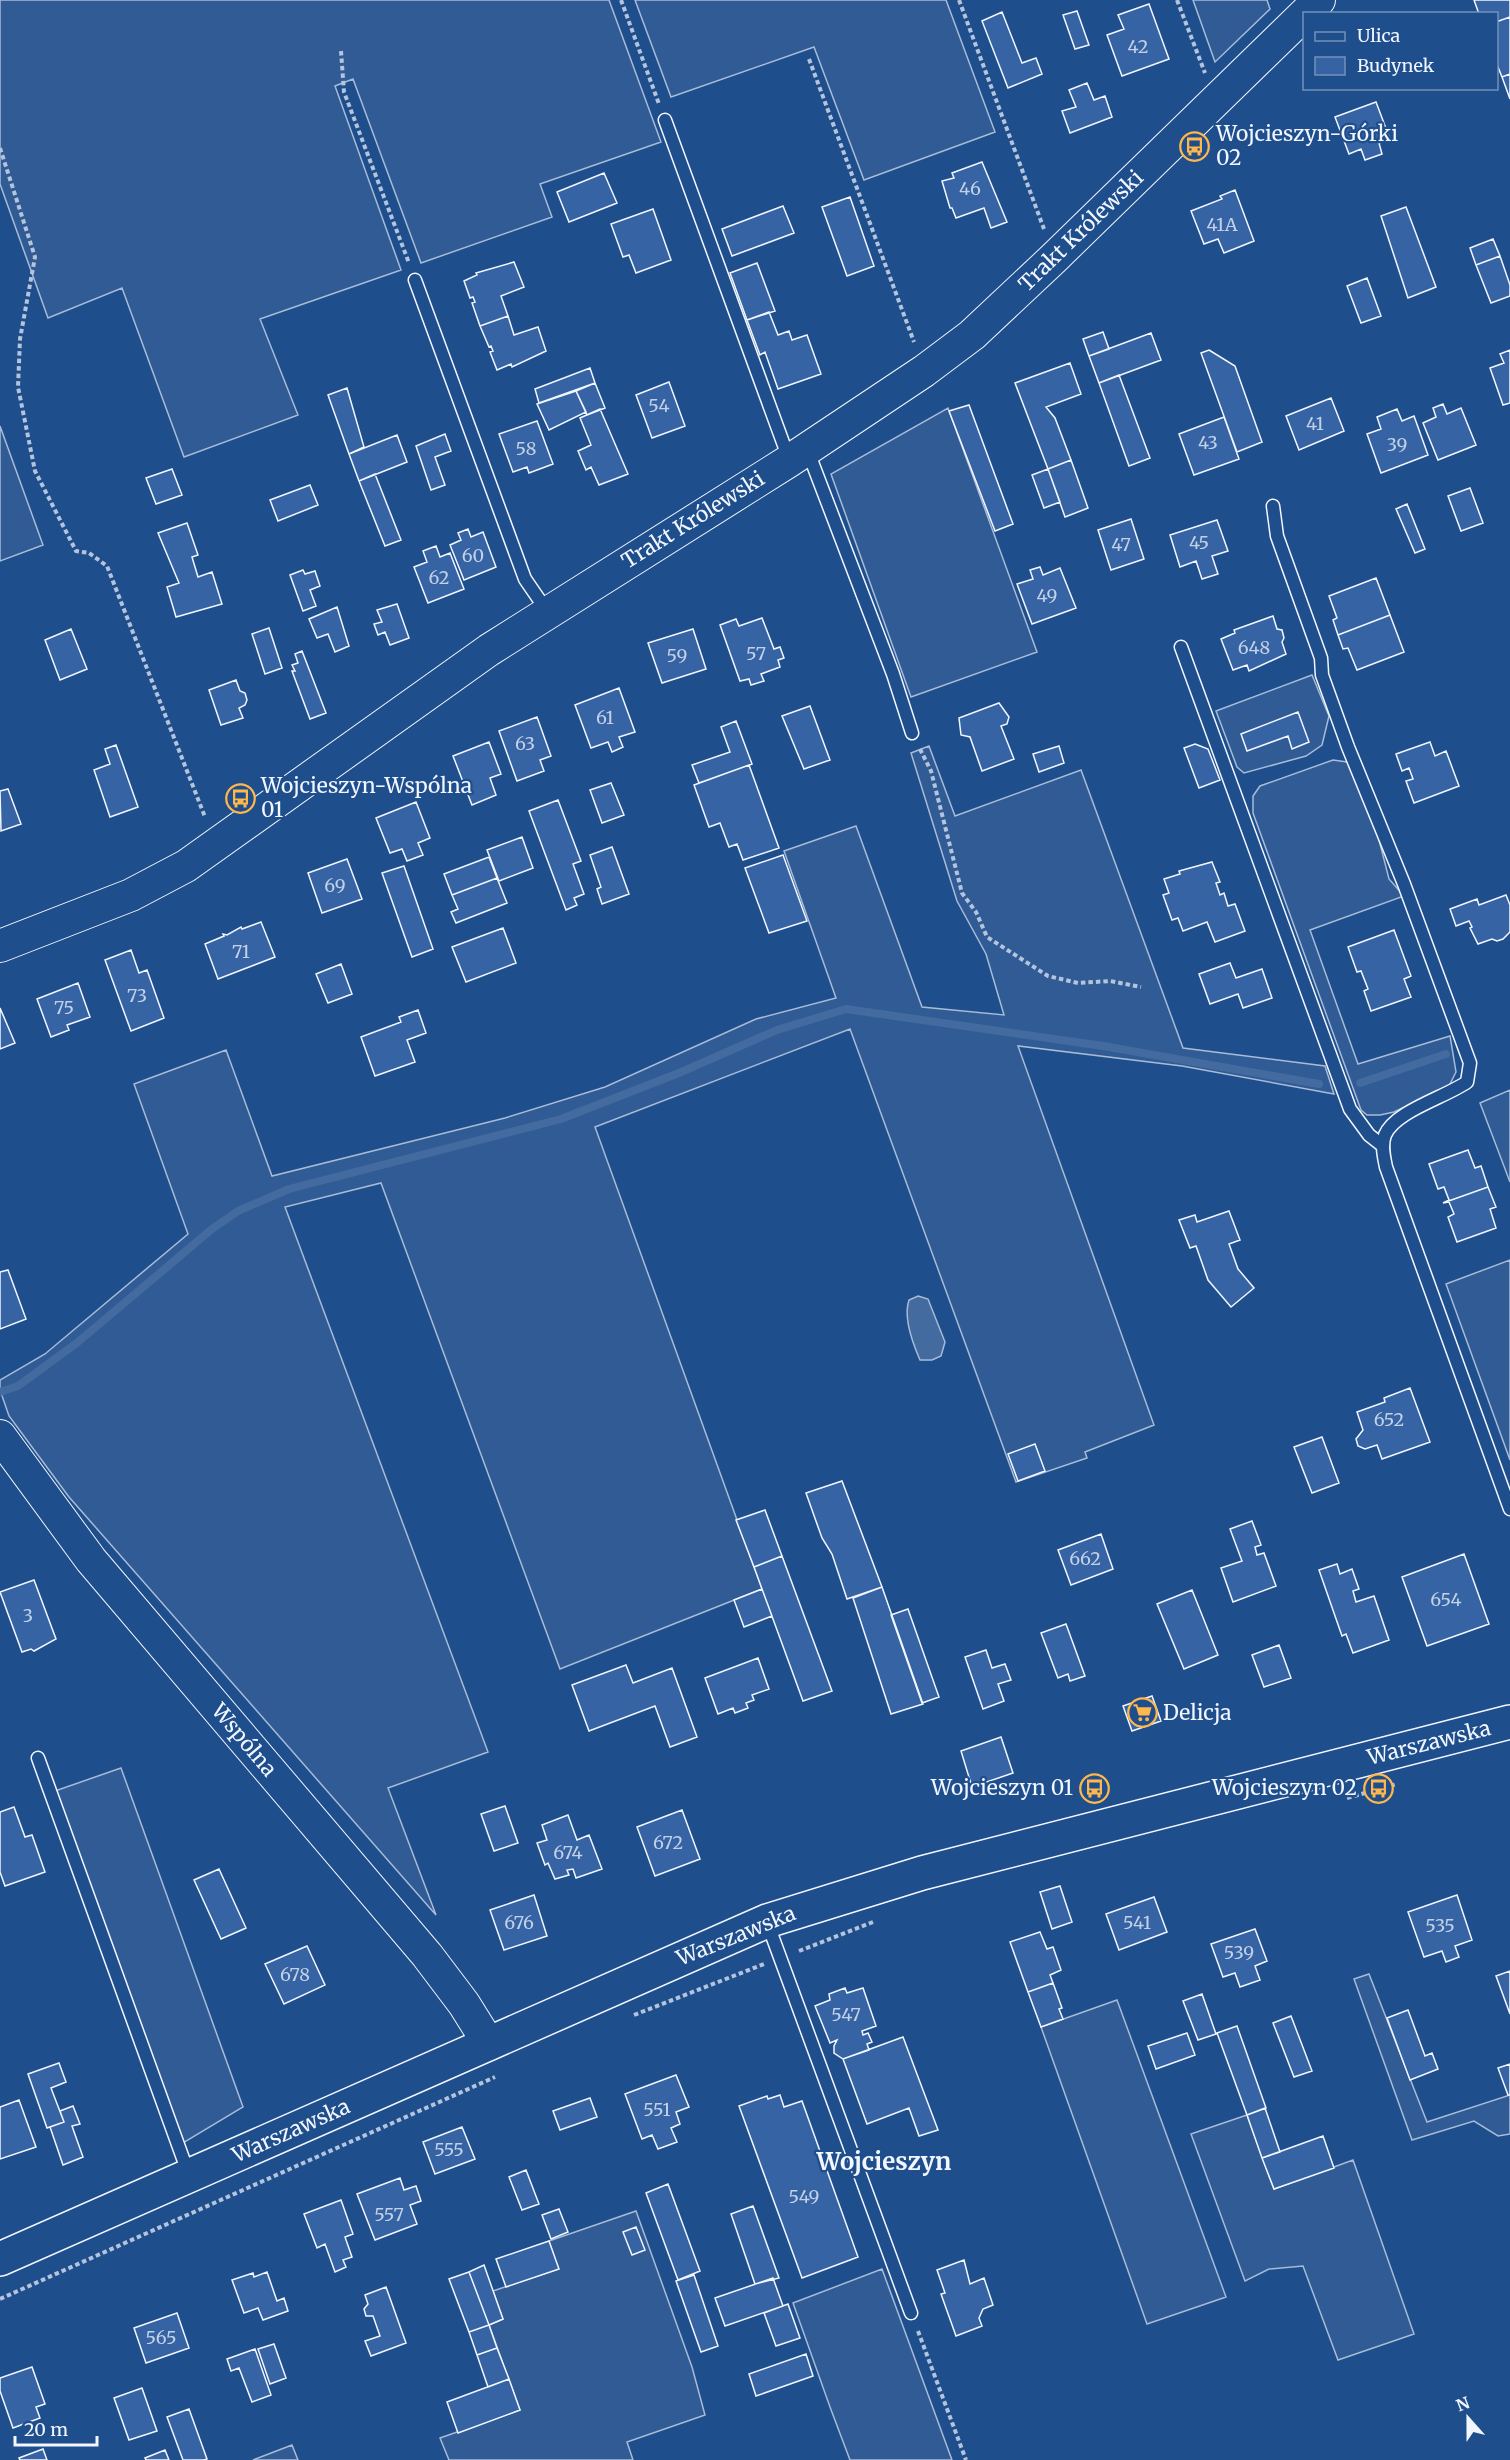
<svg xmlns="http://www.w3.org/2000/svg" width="1510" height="2460" viewBox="0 0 1510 2460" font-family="Merriweather,serif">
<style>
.built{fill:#305b95;stroke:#a8bbd7;stroke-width:1.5}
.water{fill:#446ba0;stroke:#a8bbd7;stroke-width:1.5}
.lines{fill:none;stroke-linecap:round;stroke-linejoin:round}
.stream{stroke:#446ba0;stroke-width:8}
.building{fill:#3563a3;stroke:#f2f6ff;stroke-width:1.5}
.service-casing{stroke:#f2f6ff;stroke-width:15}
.tertiary-casing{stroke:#f2f6ff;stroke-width:34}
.secondary-casing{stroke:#f2f6ff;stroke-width:36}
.path{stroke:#b3c4dc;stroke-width:4;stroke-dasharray:4.5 3;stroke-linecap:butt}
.service{stroke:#1f4e8c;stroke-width:12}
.tertiary{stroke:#1f4e8c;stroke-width:32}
.secondary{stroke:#1f4e8c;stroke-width:33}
.labels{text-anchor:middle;stroke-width:4.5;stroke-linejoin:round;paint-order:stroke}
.number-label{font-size:18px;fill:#c3d1e8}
.poi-label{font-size:21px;fill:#f2f6ff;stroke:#1f4e8c;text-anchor:start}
.street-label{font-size:21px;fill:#f2f6ff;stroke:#1f4e8c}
.quarter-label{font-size:24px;font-weight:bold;fill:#f2f6ff;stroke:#1f4e8c}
</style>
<rect width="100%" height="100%" fill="#1f4e8c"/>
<path class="built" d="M0,0H609L661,142L540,184L552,217L421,263L353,79L335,86L401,270L260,319L298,415L184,457L122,288L48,318L0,184Z
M635,0H946L995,132L864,180L814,47L671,97Z
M1193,0H1267L1270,9L1215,62Z
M948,408L1037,652L911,697L831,474Z
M0,426L43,545L0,561Z
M1312,675L1329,716L1322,745L1306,756L1244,773L1237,767L1216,711Z
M929,746L955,816L1081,770L1183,1048L1325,1066L1334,1094L1182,1066L1018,1046L1154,1425L1085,1452L1087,1458L1016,1482L850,1029L595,1127L762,1589L560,1669L381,1183L285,1207L488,1752L388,1788L436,1915L69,1497L9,1416L0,1390V1380L45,1354L188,1234L134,1084L226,1050L272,1176L505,1118L605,1087L756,1019L836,998L784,851L856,826L922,1007L1004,1015L986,954L957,901L911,753Z
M1333,760L1347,762L1353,770L1378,836L1389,879L1404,896L1310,930L1358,1064L1450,1036L1456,1072L1449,1086L1394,1112L1380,1115H1367L1361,1110L1253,813V796L1260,786Z
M1510,1090V1182L1480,1103Z
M1510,1260V1460L1446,1284Z
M121,1768L243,2107L183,2143L55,1791Z
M1369,1974L1427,2122L1510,2095V2134L1498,2136L1474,2121L1412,2140L1354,1979Z
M1117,2000L1226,2297L1147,2324L1041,2027Z
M1247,2115L1274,2189L1353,2160L1414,2334L1338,2360L1303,2266L1269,2269L1245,2281L1191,2134Z
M636,2211L692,2367L705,2415L627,2442L633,2460H449L440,2438L520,2410L489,2325L503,2319L493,2291L558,2269L549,2241Z
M882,2269L952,2460H850L830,2407L793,2303Z
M292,2445L298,2460H253Z"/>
<path class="water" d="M918,1296L928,1299L945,1342L941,1356L932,1360H920C913,1344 903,1317 909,1300Z"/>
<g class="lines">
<path class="stream" d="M1360,1083L1446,1054
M0,1392L18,1386L78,1342L212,1229L238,1211L289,1189L561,1119L679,1073L777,1030L846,1009L1103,1046L1319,1084"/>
</g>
<path class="building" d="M1474,0H1510V17L1496,22V14H1479Z
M1149,4L1169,59L1122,76L1107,35L1124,29L1118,15Z
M1077,11L1089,45L1075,49L1063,15Z
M1002,12L1022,63L1036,58L1042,74L1008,88L982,21Z
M1510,17V74L1502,77L1496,62V22Z
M1510,74V99L1502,77Z
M1087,83L1094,100L1105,96L1112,117L1070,133L1062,111L1076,107L1069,90Z
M1376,102L1390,139L1379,143L1382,154L1365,160L1361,149L1349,154L1335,117Z
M982,162L1007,222L991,228L984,208L956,218L952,208H950L942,181L954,178L952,173Z
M604,173L617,203L569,222L557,192Z
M1235,190L1254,241L1224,253L1218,239L1204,244L1191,211L1222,199L1220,196Z
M850,197L874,266L847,276L822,207Z
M783,206L794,233L732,256L722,229Z
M1406,207L1436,287L1408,298L1381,216Z
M653,209L671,260L636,273L629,255L623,257L611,224Z
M1493,239L1500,256L1476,265L1470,248Z
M1500,256L1510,285V296L1491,303L1476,265Z
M514,262L524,287L501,296L508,316L480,326L472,303L475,302L473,297L470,298L464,281L477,275L476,273Z
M757,263L775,311L747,320L730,273Z
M1367,278L1381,316L1361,323L1347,286Z
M769,312L778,335L789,331L792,340L807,335L821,374L778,389L765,352L760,355L747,320Z
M508,316L514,335L538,327L546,351L512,367L511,364L497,370L490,352L493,351L491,346L489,347L480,326Z
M1103,332L1109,349L1089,356L1083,339Z
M1151,333L1161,360L1099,383L1089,356Z
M1209,350L1235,366L1262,442L1237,452L1201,353Z
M1510,350V403L1503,405L1490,368L1504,363L1500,354Z
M1070,363L1081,394L1046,407L1055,418L1071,460L1048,469L1015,383Z
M590,368L595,383L539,403L535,389Z
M1119,375L1150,458L1129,466L1099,383Z
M669,382L685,426L652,438L636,395Z
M595,383L605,408L587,415L576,391Z
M347,388L364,447L349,454L328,395Z
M576,391L586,412L549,430L537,404Z
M1331,398L1344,431L1299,450L1286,416Z
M1443,404L1447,414L1461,408L1476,445L1438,460L1423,423L1436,417L1433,408Z
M969,405L1013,524L995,531L949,411Z
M600,409L628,474L599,485L591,467L586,470L578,451L591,445L580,418Z
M1397,409L1402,421L1414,416L1428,455L1381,473L1367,434L1381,429L1377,417Z
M1224,417L1239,459L1194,475L1179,434Z
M537,421L553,464L529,473L527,467L513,472L499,434Z
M445,434L451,451L435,457L445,485L431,490L416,446Z
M397,435L407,462L359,481L349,454Z
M1071,460L1088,508L1065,517L1048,469Z
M172,469L182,495L156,504L146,478Z
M1048,469L1060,502L1044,508L1032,475Z
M375,474L401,540L385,546L359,481Z
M310,485L318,505L278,521L270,500Z
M1470,488L1483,523L1461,531L1448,496Z
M1407,504L1425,549L1415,553L1396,509Z
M1131,519L1144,559L1111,570L1098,530Z
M1217,520L1228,551L1212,556L1218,574L1202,579L1196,561L1180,567L1170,535Z
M187,523L198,555L192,557L198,577L212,572L222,604L176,617L167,587L179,583L158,533Z
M468,529L471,537L483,532L496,567L464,580L450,545L461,540L458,533Z
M436,546L440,557L450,553L464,589L428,603L414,567L427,562L423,551Z
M1040,567L1043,575L1060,568L1076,608L1032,624L1017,584L1033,579L1030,570Z
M303,570L305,574L315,571L320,586L310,590L316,606L303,611L290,575Z
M1376,578L1390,615L1338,635L1333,620L1337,618L1329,596Z
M397,604L409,638L390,645L385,632L378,635L374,624L382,622L377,610Z
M337,607L349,646L335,652L328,634L317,638L309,619Z
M1390,615L1404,652L1357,670L1348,648L1343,649L1338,635Z
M1273,616L1277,629L1282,630L1284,638L1282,642L1286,654L1249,671L1247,665L1233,670L1221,639L1235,633L1234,630Z
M762,618L774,649L780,647L784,658L778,660L780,667L761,674L764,681L751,685L749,679L740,681L720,625L736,619L739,626Z
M269,628L282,668L265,674L252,634Z
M71,629L87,669L60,680L45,640Z
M693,629L706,669L662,683L648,643Z
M302,651L326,713L310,719L292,671H295L292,665L298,663L295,654Z
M236,680L240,691L245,693L247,700L245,705L239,708L243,718L221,725L209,690Z
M619,688L635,732L619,737L623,747L612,752L608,742L591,748L575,705Z
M999,703L1009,717L1007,724L1001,726L1014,759L982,771L970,737L961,735L959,718Z
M810,706L830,760L804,769L782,716Z
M1298,712L1309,742L1292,749L1288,736L1247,751L1241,734Z
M537,717L551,756L540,760L544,771L517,781L499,731Z
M736,721L752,764L699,783L692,765L730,752L721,727Z
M489,742L501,774L490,778L496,795L472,805L453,756Z
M1430,742L1435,756L1446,751L1459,786L1414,803L1406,781L1413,779L1409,768L1402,771L1396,754Z
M1195,744L1208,749L1220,780L1199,788L1184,748Z
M116,745L138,807L110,817L94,770L110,764L105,749Z
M1059,746L1064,763L1039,772L1033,754Z
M749,765L779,848L743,860L737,844L729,847L720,823L709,827L694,785Z
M611,783L624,815L602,823L590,790Z
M8,789L21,824L1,831L0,791Z
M558,800L581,861L573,864L584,894L574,898L577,905L566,910L529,811Z
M416,802L430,838L418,843L423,855L407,861L402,849L390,853L376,818Z
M522,837L533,868L499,881L487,850Z
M612,847L629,894L602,904L597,889L601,887L590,855Z
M783,855L807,921L769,933L745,868Z
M489,857L497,878L452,895L444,874Z
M347,859L362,899L322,913L308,873Z
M1212,862L1220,882L1216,883L1220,895L1224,893L1228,906L1235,904L1245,931L1215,942L1207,922L1183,931L1178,918L1172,920L1163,895L1169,893L1164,879L1180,874L1179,871Z
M404,866L433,949L412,957L382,873Z
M497,878L507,903L456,923L451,912L458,909L452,895Z
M1506,895L1510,905V932L1503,939L1497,941L1492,939L1478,944L1470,928L1472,927L1469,921L1456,926L1450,909L1477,899L1479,905Z
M261,922L275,957L218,979L205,944L224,936L223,934L227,935L241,927L242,929Z
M503,928L516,963L466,982L452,947Z
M1394,930L1411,976L1404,979L1411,997L1371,1011L1364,991L1368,989L1361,971L1357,972L1348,947Z
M131,950L139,973L147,970L164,1018L131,1031L105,960Z
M1230,963L1236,978L1262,969L1272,998L1243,1008L1238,994L1210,1004L1199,974Z
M341,964L352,994L328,1003L316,974Z
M78,983L90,1017L67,1025L69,1030L51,1037L37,999Z
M0,1008L15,1043L0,1049Z
M418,1010L426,1033L407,1040L415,1062L375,1076L361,1037L401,1022L399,1017Z
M1468,1150L1475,1168L1481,1166L1488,1187L1443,1203L1449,1200L1444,1187L1438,1189L1429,1164Z
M1488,1187L1496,1207L1490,1209L1496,1228L1457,1242L1448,1217L1454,1214L1449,1202L1443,1203Z
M1229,1211L1240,1240L1229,1244L1238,1269L1254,1288L1231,1307L1208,1280L1196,1246L1190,1248L1179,1220L1195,1215L1197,1222Z
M8,1270L26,1319L0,1329V1272Z
M1410,1388L1430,1442L1382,1459L1377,1445L1365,1449L1358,1446L1356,1439L1363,1430L1357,1412L1385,1402L1384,1398Z
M1322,1437L1339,1483L1312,1493L1294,1447Z
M1035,1444L1045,1471L1018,1481L1008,1454Z
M842,1481L882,1587L847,1599L832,1554L822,1538L806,1493Z
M765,1510L782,1556L754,1567L736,1520Z
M1252,1521L1261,1545L1255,1547L1257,1555L1264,1553L1276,1586L1233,1602L1221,1568L1242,1561L1230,1529Z
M1101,1534L1113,1569L1071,1585L1058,1550Z
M1464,1554L1489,1624L1427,1646L1402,1577Z
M782,1556L832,1691L803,1701L754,1567Z
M1337,1564L1340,1574L1352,1569L1359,1589L1353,1591L1356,1602L1374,1596L1389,1640L1353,1653L1346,1634L1342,1636L1319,1570Z
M34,1580L56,1639L34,1651L31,1649L22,1652L0,1592Z
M882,1587L923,1704L891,1714L853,1598Z
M762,1589L772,1616L744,1627L734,1600Z
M1192,1590L1218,1655L1184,1669L1157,1604Z
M908,1609L939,1697L922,1703L891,1615Z
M1066,1624L1085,1676L1070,1681L1068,1674L1058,1678L1041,1633Z
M1279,1645L1291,1678L1264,1687L1252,1655Z
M986,1650L992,1668L1005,1664L1011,1680L998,1684L1004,1701L983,1709L965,1657Z
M758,1658L769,1689L752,1695L754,1700L746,1703L748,1708L735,1713L733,1708L718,1714L705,1678Z
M626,1665L633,1683L672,1668L697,1737L670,1747L655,1706L589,1731L572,1685Z
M1152,1696L1161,1721L1132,1731L1123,1706Z
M1001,1737L1013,1773L972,1787L961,1751Z
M505,1806L518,1843L494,1851L481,1814Z
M14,1807L25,1837L32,1835L45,1872L5,1886L0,1872V1812Z
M682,1810L700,1859L655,1876L637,1827Z
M568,1815L577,1840L589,1835L602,1869L576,1878L573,1869L567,1870L569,1875L555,1879L548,1863L545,1865L537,1843L547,1840L542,1825Z
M219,1869L246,1928L221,1939L194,1880Z
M1060,1886L1072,1922L1052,1929L1040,1892Z
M534,1895L547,1936L504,1950L490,1910Z
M1457,1895L1472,1940L1455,1946L1459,1957L1446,1962L1442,1951L1424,1957L1408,1912Z
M1154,1897L1167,1932L1119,1950L1106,1914Z
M1255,1929L1267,1961L1255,1966L1260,1980L1240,1987L1235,1973L1223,1977L1211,1944Z
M1040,1932L1047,1949L1053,1947L1061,1970L1050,1975L1053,1983L1028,1992L1010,1942Z
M307,1946L325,1985L284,2004L265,1964Z
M1510,1971V2014L1496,1976Z
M1053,1983L1062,2008L1059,2009L1063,2019L1041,2027L1028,1992Z
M845,1988L847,1993L863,1988L876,2026L862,2031L863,2035L868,2033L872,2042L867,2044L869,2050L843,2059L834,2053V2046L837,2040L830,2043L815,2006L830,2000L829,1994Z
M1202,1994L1216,2034L1198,2040L1183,2001Z
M1408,2010L1425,2056L1432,2053L1438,2069L1410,2080L1387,2018Z
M1291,2016L1312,2071L1294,2077L1273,2023Z
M1237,2026L1266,2108L1247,2115L1217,2033Z
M1187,2033L1195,2055L1156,2069L1148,2046Z
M903,2037L938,2130L919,2136L909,2108L867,2124L843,2059Z
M59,2063L66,2082L51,2088L64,2122L47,2128L28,2074Z
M1510,2064V2095H1508L1498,2068Z
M676,2075L689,2107L676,2112L680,2124L671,2128L677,2142L658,2149L652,2135L642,2139L625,2094Z
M780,2095L784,2107L802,2101L858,2257L802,2278L739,2106L767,2096L768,2099Z
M590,2098L597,2117L560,2130L553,2111Z
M19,2100L36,2147L0,2159V2107Z
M73,2106L80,2124L72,2126L83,2157L63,2165L50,2127L64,2122L60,2111Z
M1265,2108L1280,2152L1262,2158L1247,2115Z
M462,2127L475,2159L435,2174L423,2142Z
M1323,2136L1334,2168L1274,2189L1262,2158Z
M526,2170L539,2204L522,2210L509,2177Z
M400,2178L404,2190L416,2186L421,2201L410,2205L417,2224L375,2240L357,2194Z
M668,2184L700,2271L678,2280L646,2193Z
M341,2200L353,2234L345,2237L352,2257L343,2260L346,2267L335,2272L325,2244L317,2248L304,2214Z
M753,2206L779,2278L755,2284L731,2214Z
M559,2209L568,2232L551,2239L542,2215Z
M636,2227L645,2250L632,2255L623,2232Z
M549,2241L559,2269L506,2287L496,2259Z
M964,2260L970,2284L984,2278L993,2305L983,2309L979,2318L982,2326L956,2336L941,2294L945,2293L937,2270Z
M484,2265L503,2319L489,2325L469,2272Z
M267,2272L277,2301L284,2298L288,2311L263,2320L258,2308L244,2313L232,2280L253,2273L254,2277Z
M469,2272L489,2325L469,2332L449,2279Z
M694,2275L718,2346L701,2352L676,2281Z
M773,2278L783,2306L725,2326L715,2298Z
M386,2287L406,2343L371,2356L365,2341L380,2336L373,2316H366L364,2309L368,2304L365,2295Z
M788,2304L800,2338L776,2346L764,2313Z
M177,2313L189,2348L146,2363L134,2328Z
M489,2325L497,2348L477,2355L469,2332Z
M274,2344L286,2378L270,2384L258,2349Z
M497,2348L509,2379L488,2387L477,2355Z
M255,2349L271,2395L252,2402L239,2368L231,2371L227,2359Z
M806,2354L813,2376L756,2396L749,2374Z
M32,2367L45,2404L36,2407L40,2418L13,2428L0,2391V2378Z
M509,2379L520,2410L458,2433L447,2402Z
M142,2388L157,2431L129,2440L114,2398Z
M189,2409L207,2459L204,2460H183L167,2417Z
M43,2449L47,2460H20L19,2458Z
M165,2450L169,2460H146L145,2458Z"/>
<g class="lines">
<defs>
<path id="service" d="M665,120L789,459
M415,280L525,579L547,611
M807,449L893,674L912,733
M1273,506L1277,536L1321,658L1322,675L1348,747L1404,884L1470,1063L1467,1082C1446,1097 1395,1111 1385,1135C1381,1145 1384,1157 1386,1167L1510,1509
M1181,647L1350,1109L1369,1135L1383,1146
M38,1758L189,2175
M767,1922L911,2313"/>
<path id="tertiary" d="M0,946L131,895L186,866L489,650L789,461L924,371L972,335L1054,258L1319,0
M0,1436L91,1560L427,1955L464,2004L489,2044"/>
<path id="secondary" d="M0,2259L767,1921L922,1873L1510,1722"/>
</defs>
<use href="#service" class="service-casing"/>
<use href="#tertiary" class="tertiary-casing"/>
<use href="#secondary" class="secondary-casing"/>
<path class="path" d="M621,0L659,104
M959,0L1044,229
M1177,0L1205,73
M341,51L344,92L409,263
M809,59L914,342
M0,148L35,257L20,339L18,387L35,471L76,551L89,553L107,566L205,817
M920,749L931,771L962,893L976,912L987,937L1048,976L1078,983L1110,981L1141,987
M1347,1798L1397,1784
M799,1951L873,1922
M634,2015L764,1964
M0,2299L495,2077
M918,2331L966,2460"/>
<use href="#service" class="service"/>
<use href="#tertiary" class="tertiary"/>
<use href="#secondary" class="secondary"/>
</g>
<defs>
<symbol id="bus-ring" viewBox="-11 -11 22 22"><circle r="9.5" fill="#1f4e8c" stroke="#ffb74d" stroke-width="1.5"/><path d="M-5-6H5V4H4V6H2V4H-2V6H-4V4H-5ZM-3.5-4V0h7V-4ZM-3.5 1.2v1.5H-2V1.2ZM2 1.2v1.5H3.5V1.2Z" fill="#ffb74d"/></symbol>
<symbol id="supermarket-ring" viewBox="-11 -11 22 22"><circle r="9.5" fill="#1f4e8c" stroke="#ffb74d" stroke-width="1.5"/><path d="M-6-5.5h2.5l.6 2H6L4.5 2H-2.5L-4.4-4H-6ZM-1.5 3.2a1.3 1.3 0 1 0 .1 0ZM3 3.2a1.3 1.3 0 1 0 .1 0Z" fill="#ffb74d"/></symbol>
</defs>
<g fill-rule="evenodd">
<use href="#bus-ring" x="1178" y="130" width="33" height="33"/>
<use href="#bus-ring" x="224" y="782" width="33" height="33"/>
<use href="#supermarket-ring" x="1126" y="1696" width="33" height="33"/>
<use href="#bus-ring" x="1078" y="1772" width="33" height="33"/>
<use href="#bus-ring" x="1362" y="1772" width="33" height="33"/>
</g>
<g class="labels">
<g class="number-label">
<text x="1138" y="53">42</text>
<text x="970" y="195">46</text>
<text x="1222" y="231">41A</text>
<text x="659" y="412">54</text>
<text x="1315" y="430">41</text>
<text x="1208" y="449">43</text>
<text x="1397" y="451">39</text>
<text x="526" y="455">58</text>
<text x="1199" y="549">45</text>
<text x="1121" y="551">47</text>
<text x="473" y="562">60</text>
<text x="439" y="584">62</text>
<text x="1047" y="602">49</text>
<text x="1254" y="654">648</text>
<text x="756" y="660">57</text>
<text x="677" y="662">59</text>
<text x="605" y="724">61</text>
<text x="525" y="750">63</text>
<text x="335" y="892">69</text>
<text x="241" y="958">71</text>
<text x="137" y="1002">73</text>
<text x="64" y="1014">75</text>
<text x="1389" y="1426">652</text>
<text x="1085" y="1565">662</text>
<text x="1446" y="1606">654</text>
<text x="28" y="1622">3</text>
<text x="668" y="1849">672</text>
<text x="568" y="1859">674</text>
<text x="519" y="1929">676</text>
<text x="1137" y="1929">541</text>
<text x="1440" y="1932">535</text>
<text x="1239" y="1959">539</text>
<text x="295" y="1981">678</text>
<text x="846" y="2021">547</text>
<text x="657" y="2116">551</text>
<text x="449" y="2156">555</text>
<text x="804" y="2203">549</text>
<text x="389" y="2221">557</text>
<text x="161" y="2344">565</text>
</g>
<g class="poi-label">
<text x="1216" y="141">Wojcieszyn-Górki<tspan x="1216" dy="24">02</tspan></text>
<text x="261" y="793">Wojcieszyn-Wspólna<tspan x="261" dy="24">01</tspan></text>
<text x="1163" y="1720">Delicja</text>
<text x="1073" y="1795" text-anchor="end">Wojcieszyn 01</text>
<text x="1357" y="1795" text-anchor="end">Wojcieszyn 02</text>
</g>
<g class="street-label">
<text transform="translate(1081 231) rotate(-44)" y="7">Trakt Królewski</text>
<text transform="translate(693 520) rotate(-32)" y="7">Trakt Królewski</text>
<text transform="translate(244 1740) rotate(50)" y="7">Wspólna</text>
<text transform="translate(1429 1743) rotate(-14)" y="7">Warszawska</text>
<text transform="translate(736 1936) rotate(-22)" y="7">Warszawska</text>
<text transform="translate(291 2131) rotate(-24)" y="7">Warszawska</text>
</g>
<g class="quarter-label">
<text x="884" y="2170">Wojcieszyn</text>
</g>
</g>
<rect x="1303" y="12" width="195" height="78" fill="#1f4e8c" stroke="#7391ba" stroke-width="1.5"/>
<rect x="1315" y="32" width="30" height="9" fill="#1f4e8c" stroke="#7391ba" stroke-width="1.5"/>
<text x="1357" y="42" font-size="18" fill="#f2f6ff">Ulica</text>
<rect x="1315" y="57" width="30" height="18" fill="#3563a3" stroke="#7391ba" stroke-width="1.5"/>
<text x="1357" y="72" font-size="18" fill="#f2f6ff">Budynek</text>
<g transform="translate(1468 2418) rotate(339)" stroke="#1f4e8c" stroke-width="4.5" paint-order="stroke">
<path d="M0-4.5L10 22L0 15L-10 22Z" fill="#f2f6ff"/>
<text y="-9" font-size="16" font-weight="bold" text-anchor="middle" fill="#f2f6ff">N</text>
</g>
<path d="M15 2436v9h82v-9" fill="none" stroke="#f2f6ff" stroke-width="3"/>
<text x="24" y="2436" font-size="18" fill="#f2f6ff" stroke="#1f4e8c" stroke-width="4.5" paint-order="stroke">20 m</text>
</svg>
